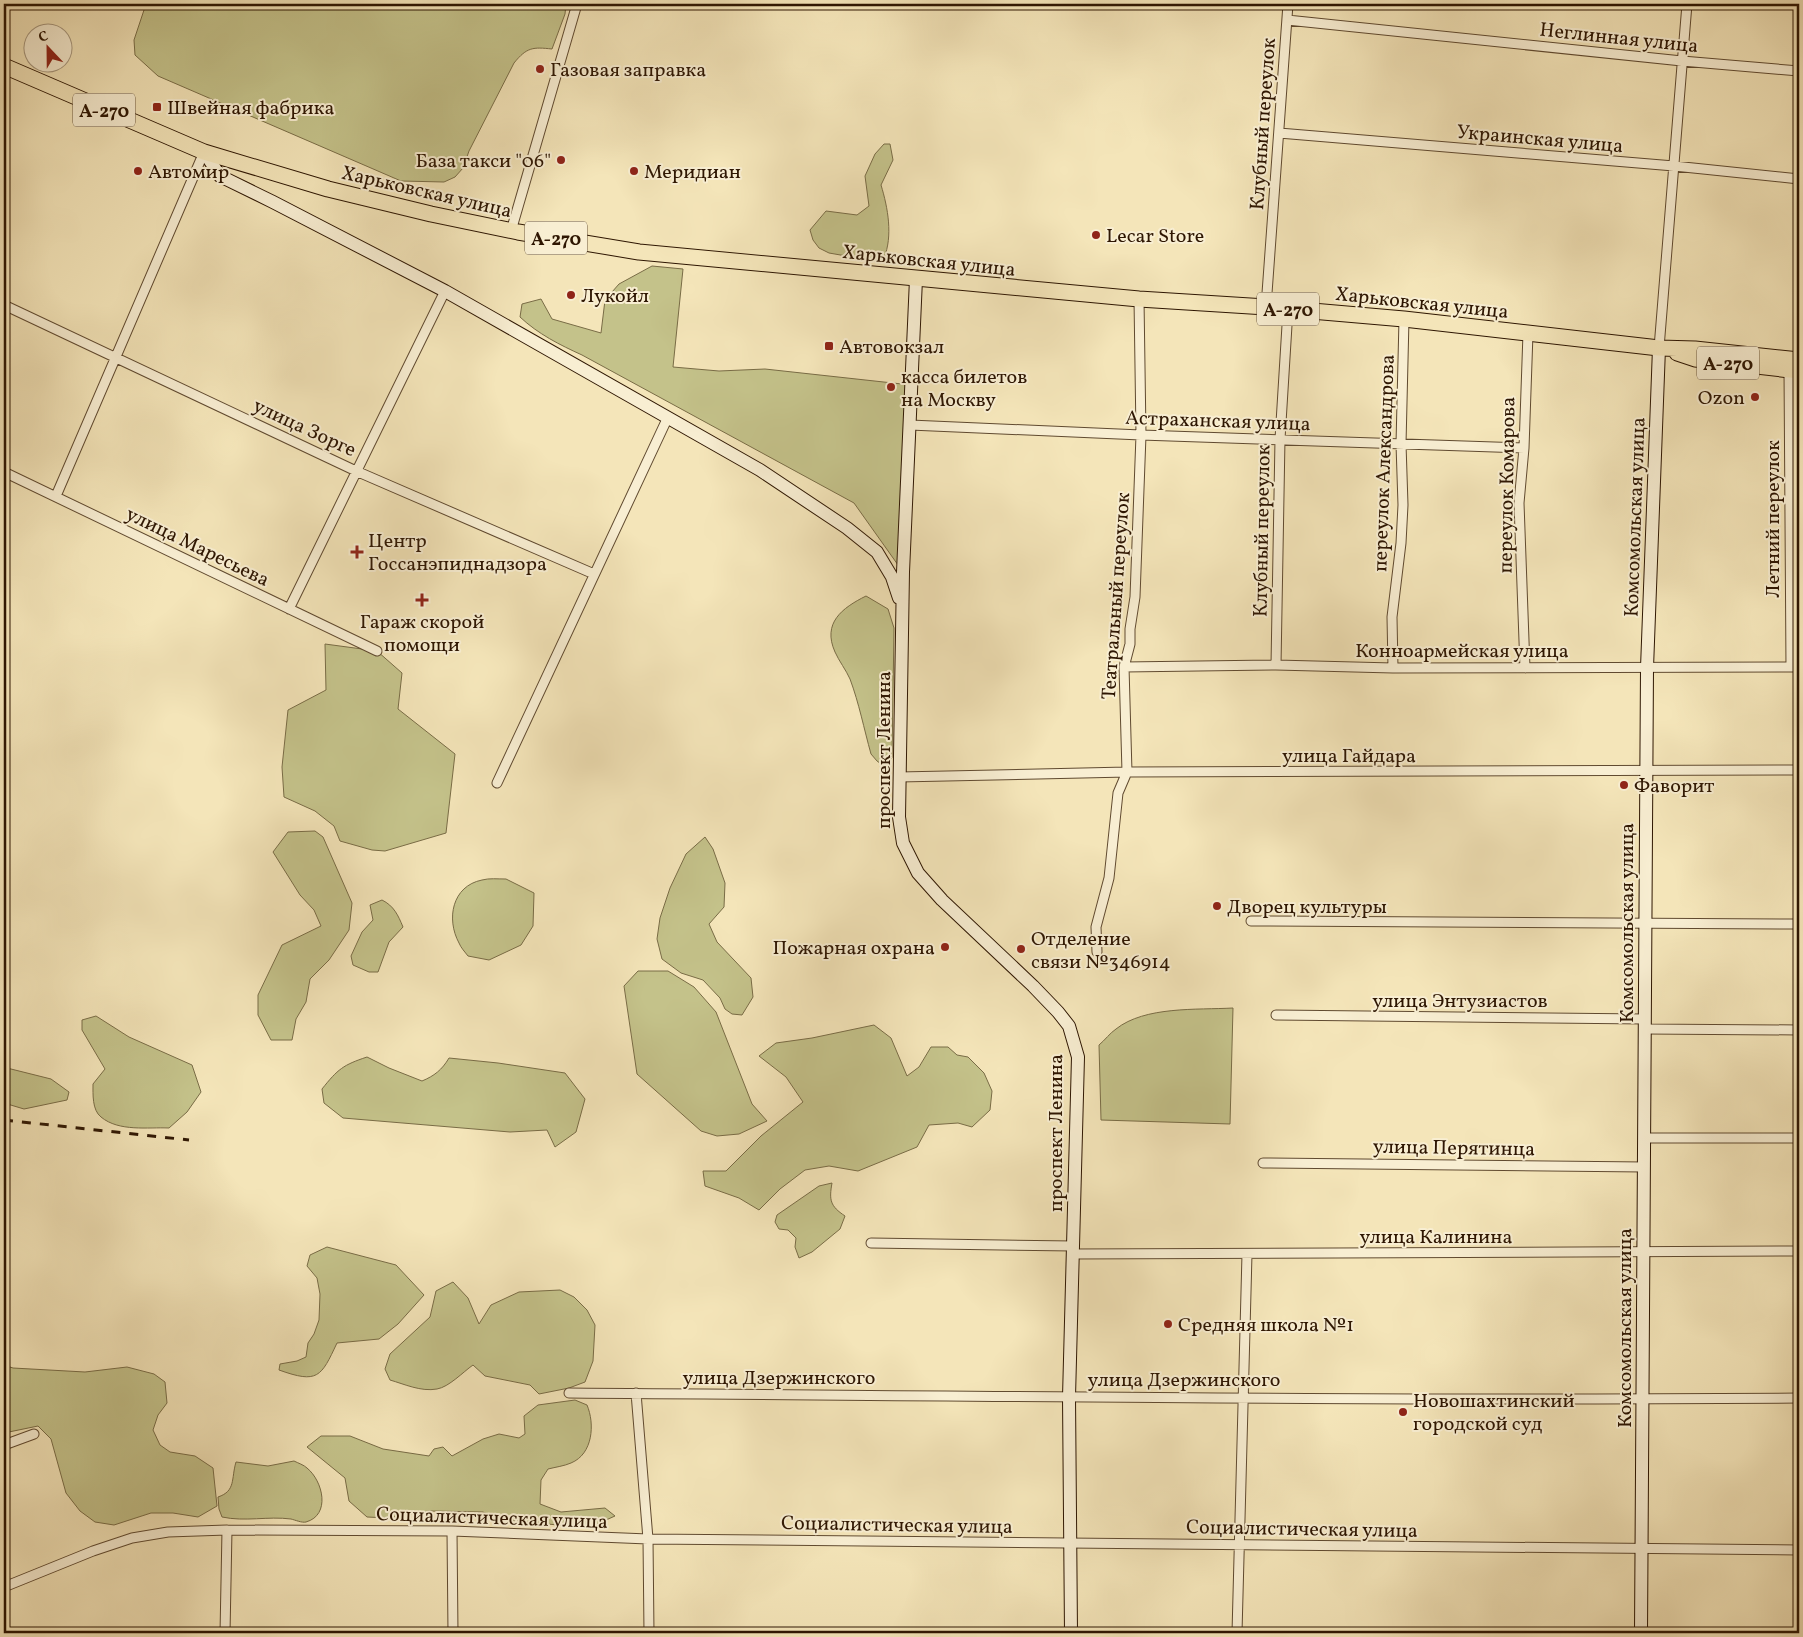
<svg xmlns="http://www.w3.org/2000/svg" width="1803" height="1637" viewBox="0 0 1803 1637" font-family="Vollkorn,serif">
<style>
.green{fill:#c4c28a;stroke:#796c46}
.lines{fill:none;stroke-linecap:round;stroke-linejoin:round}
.street-casing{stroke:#604a30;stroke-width:11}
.secondary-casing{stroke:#2e1602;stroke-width:14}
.highway-casing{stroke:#2e1602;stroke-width:17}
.street{stroke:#f8eed2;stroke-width:9}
.secondary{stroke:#f8eed2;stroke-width:12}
.highway{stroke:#f4e5b9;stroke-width:15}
.rail{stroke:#2e1602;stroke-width:3;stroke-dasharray:9 9;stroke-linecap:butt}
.poi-dot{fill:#8f2418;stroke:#f8eed2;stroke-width:2}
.labels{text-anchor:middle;stroke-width:4;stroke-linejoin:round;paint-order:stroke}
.shield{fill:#f8eed2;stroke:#6b5740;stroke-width:1}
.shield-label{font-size:19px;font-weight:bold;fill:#2e1602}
.street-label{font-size:20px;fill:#2e1602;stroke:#f8eed2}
.poi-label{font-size:20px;fill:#2e1602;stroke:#f8eed2;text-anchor:start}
</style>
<rect width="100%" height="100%" fill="#f4e5b9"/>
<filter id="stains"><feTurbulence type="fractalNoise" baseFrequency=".004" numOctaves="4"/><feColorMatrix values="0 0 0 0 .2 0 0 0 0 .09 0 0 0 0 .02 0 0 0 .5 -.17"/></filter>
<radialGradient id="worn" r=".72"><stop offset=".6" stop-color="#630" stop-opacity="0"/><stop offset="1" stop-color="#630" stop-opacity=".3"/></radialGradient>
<path class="green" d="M146,4H566L565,14L552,49C533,47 527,47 514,63L469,151L463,168L455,177L444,182L401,181L158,76L135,55L134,40Z
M884,144H890L893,160L881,185C888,208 893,236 884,258L875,261L829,253L819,248L813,240L810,230L826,211L857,215L869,206L865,176L875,154Z
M652,266L683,269L673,367L719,371L765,369L911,385L903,572L854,503L582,355C560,345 538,334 520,317L522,304L541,299L552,319L601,333L605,300L619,284Z
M866,596L888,609L894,628L892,758L884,766L877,761L871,754C864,729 859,703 850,679C846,670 839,661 835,652C822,623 842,608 866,596Z
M325,644L377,651L402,673L398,709L455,754L446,833L385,851L372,850L340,841L334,826L315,811L284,797L282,767L288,710L326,690Z
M315,831L323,837L352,903L349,930L329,960L310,979L306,1002L296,1019L292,1040H271L258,1015V995L282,945L321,926L314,910L300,895L273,852L288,832Z
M705,837L713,849L725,883L724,907L709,924L717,942L751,978L753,997L742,1015L732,1014L725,1009L720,998L703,980L681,973L662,959L657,939L660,918L670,888L686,854Z
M506,879L534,893L533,926L521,945L489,960L468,956C465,952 461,948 459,943C446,919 452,886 482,880C489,878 498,879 506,879Z
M382,900C394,906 398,915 403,927L389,942L378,972H369L353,965L351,956L362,932L373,920L370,905Z
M638,971H668L694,987L716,1012L752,1104L767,1121L739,1134L717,1136L701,1131L637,1074L624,986Z
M1233,1008L1230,1124L1101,1120L1099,1045C1105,1040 1110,1033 1116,1029C1145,1006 1197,1010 1233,1008Z
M96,1016L129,1037L192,1065L201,1092L187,1112L169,1128C148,1127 119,1132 101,1117C92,1110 93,1094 93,1084L105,1069L82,1030V1020Z
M874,1025L891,1038L907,1076L919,1067L931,1047H948L957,1055L968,1057L984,1073L992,1091L990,1110L972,1127L958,1123L929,1125L917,1147L858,1171L829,1166L805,1170L780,1189L759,1210L739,1198L705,1186L703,1171H726L761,1136L803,1102L786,1077L759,1056L776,1043L812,1038Z
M367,1057L389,1068L422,1081C434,1076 442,1070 449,1058L498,1063L565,1073L585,1099L576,1132L555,1147L547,1130L510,1132L343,1118L324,1103L322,1089C338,1069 343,1065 367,1057Z
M4,1064L7,1068L51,1079L69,1092L67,1100L24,1109L4,1103Z
M832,1183C829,1200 830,1206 845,1216L840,1229L812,1252L799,1258L795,1247L796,1238L788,1230L779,1229L775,1222L777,1215L819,1186Z
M327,1247L396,1265L424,1295L398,1324L379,1339L337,1343C321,1377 318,1384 279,1370L280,1364L297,1361L306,1357L308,1343L314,1334L319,1320L320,1294L317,1278L307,1266L310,1255Z
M453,1282L468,1298L479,1324L491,1305L519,1292L560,1290L574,1297L587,1310L595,1325L593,1361L585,1382L569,1388L539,1394L530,1385L485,1376L473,1365C463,1372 449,1387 437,1389C421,1392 404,1384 390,1380L385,1369L390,1354L430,1317L436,1291Z
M4,1365L13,1368L85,1372L127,1367L154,1374L165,1382L167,1403L158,1415L153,1430L160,1445L170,1452L195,1456L213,1468L217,1506L198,1517L173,1513H151L114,1525L95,1522L80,1511L66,1493L51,1439L38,1426L4,1433Z
M575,1400L587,1405C595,1424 593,1454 571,1463C564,1466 556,1467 548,1469L541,1480L540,1504L561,1512L605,1508L615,1516L588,1528L497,1519L483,1512L429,1511L388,1518L367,1517L349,1501L345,1478L307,1447L321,1436H350L383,1449L429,1456L434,1449L443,1447L452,1456L483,1439L499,1434L519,1438L525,1434L524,1416L538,1405Z
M294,1461C298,1463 304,1465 307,1468C323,1481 331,1515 306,1522C302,1523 295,1520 291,1519C268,1516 245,1522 222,1517L219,1509L218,1497C236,1491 231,1479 236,1462L268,1466Z"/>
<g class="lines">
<defs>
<path id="street" d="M1287,20L1682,61L1799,71
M1279,133L1674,166L1799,179
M511,231L577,4
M4,305L356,471L594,574
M1266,307L1288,4
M1659,348L1687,4
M1789,370L1791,667
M910,425L1141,435L1524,448
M4,472L377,651
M56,496L204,152
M289,609L445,291
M1276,665L1280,439L1288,309
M1124,667L1276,665L1393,668L1799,667
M1393,668L1392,617L1401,543L1403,505L1401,444L1404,319
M1525,668L1519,503L1524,448L1528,333
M899,777L1127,772L1799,770
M497,783L668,417
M1251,921L1799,924
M1097,952L1096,927L1109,878L1118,793L1127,772L1124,667L1130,644V629L1135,597L1141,435L1139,299
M1276,1015L1645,1019
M1645,1029L1799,1030
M1644,1138H1799
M1263,1163L1644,1167
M871,1243L1073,1246
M1073,1254L1799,1251
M569,1393C979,1396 1389,1401 1799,1398
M636,1393L648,1539L649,1633
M4,1445L34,1434
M452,1531L453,1633
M4,1587L93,1551L132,1538L168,1532L227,1530L452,1531L648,1539L1799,1550
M225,1633L227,1530
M1237,1633L1247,1254"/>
<path id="secondary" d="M204,152L220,176L273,202L445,291L760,470L847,528L877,552L892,577L899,598
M916,279L903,572L899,817L903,843L918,873L942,900L1033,986L1058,1012L1069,1026L1078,1057L1069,1397L1071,1633
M1641,1633L1647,668L1659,348"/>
<path id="highway" d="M4,66L204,152L328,189L431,214L518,232L639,252L1139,299L1266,307L1404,319L1659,348L1695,349L1799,360
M1677,353L1695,359L1799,371"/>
</defs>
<use href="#street" class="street-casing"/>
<use href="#secondary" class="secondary-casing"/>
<use href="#highway" class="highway-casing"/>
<use href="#street" class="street"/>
<use href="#secondary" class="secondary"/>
<use href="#highway" class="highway"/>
<path class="rail" d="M4,1120L189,1140"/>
</g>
<g class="poi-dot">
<circle cx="540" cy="69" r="5"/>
<rect x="152" y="102" width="10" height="10" rx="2.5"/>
<circle cx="561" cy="160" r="5"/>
<circle cx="138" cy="171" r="5"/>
<circle cx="634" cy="171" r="5"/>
<circle cx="1096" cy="235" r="5"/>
<circle cx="571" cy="295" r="5"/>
<rect x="824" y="341" width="10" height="10" rx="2.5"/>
<circle cx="891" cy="387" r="5"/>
<circle cx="1755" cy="397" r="5"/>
<path d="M354.5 544.5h5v5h5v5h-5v5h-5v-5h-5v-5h5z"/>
<path d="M419.5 592.5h5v5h5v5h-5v5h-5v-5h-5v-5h5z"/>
<circle cx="1624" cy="785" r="5"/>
<circle cx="1217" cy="906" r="5"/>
<circle cx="945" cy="947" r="5"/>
<circle cx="1021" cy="949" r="5"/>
<circle cx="1168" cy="1324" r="5"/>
<circle cx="1403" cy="1412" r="5"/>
</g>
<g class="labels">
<g class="shield">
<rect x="73" y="93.5" width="62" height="33" rx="4"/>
<rect x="525" y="221.5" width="62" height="33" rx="4"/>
<rect x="1257" y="292.5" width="62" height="33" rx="4"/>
<rect x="1697" y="346.5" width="62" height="33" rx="4"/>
</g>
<g class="shield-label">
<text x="104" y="117">А-270</text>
<text x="556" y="245">А-270</text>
<text x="1288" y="316">А-270</text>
<text x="1728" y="370">А-270</text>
</g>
<g class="street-label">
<text transform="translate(1619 37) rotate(6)" y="7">Неглинная улица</text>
<text transform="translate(1262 124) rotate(-86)" y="7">Клубный переулок</text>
<text transform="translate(1540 138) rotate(5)" y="7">Украинская улица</text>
<text transform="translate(427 191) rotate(13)" y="7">Харьковская улица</text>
<text transform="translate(929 260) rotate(6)" y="7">Харьковская улица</text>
<text transform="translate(1422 302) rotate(6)" y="7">Харьковская улица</text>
<text transform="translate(1218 420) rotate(2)" y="7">Астраханская улица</text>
<text transform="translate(305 427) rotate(25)" y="7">улица Зорге</text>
<text transform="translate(1383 463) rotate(-88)" y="7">переулок Александрова</text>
<text transform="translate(1506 485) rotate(-89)" y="7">переулок Комарова</text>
<text transform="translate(1634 517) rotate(-88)" y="7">Комсомольская улица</text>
<text transform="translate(1772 519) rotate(-90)" y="7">Летний переулок</text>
<text transform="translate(1261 531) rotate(-89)" y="7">Клубный переулок</text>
<text transform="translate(198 546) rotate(26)" y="7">улица Маресьева</text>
<text transform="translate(1115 596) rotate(-86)" y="7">Театральный переулок</text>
<text x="1462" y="657">Конноармейская улица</text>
<text transform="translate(883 750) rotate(-90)" y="7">проспект Ленина</text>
<text x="1349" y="762">улица Гайдара</text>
<text transform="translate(1626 923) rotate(-90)" y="7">Комсомольская улица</text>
<text x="1460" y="1007">улица Энтузиастов</text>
<text transform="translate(1055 1133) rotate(-90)" y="7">проспект Ленина</text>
<text transform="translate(1454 1147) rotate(1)" y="7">улица Перятинца</text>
<text x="1436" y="1243">улица Калинина</text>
<text transform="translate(1624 1328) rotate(-90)" y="7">Комсомольская улица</text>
<text x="779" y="1384">улица Дзержинского</text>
<text x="1184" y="1386">улица Дзержинского</text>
<text transform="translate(492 1517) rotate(2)" y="7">Социалистическая улица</text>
<text transform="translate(897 1524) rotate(1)" y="7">Социалистическая улица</text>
<text transform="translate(1302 1528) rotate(1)" y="7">Социалистическая улица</text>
</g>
<g class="poi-label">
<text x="550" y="76">Газовая заправка</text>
<text x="167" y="114">Швейная фабрика</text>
<text x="551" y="167" text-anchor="end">База такси "06"</text>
<text x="148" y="178">Автомир</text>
<text x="644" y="178">Меридиан</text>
<text x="1106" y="242">Lecar Store</text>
<text x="581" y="302">Лукойл</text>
<text x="839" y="353">Автовокзал</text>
<text x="901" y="383">касса билетов<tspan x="901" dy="23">на Москву</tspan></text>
<text x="1745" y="404" text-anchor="end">Ozon</text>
<text x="368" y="547">Центр<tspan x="368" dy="23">Госсанэпиднадзора</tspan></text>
<text x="422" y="628" text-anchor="middle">Гараж скорой<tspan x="422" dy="23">помощи</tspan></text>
<text x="1634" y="792">Фаворит</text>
<text x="1227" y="913">Дворец культуры</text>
<text x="1031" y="945">Отделение<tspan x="1031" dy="23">связи №346914</tspan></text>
<text x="935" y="954" text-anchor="end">Пожарная охрана</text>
<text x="1178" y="1331">Средняя школа №1</text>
<text x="1413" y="1407">Новошахтинский<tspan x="1413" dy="23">городской суд</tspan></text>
</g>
</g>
<rect width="1803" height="1637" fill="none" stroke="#f4e5b9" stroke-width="20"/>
<rect x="5" y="5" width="1793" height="1627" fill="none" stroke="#2e1602" stroke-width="2.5"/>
<rect x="10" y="10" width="1783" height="1617" fill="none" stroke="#2e1602"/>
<g transform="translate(48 48) rotate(338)"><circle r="24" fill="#f8eed2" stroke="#a7987f"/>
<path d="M0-4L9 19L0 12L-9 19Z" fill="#8f2418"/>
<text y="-8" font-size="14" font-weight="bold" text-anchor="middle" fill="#2e1602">С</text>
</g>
<rect width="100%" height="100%" filter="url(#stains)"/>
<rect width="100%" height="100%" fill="url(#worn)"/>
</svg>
